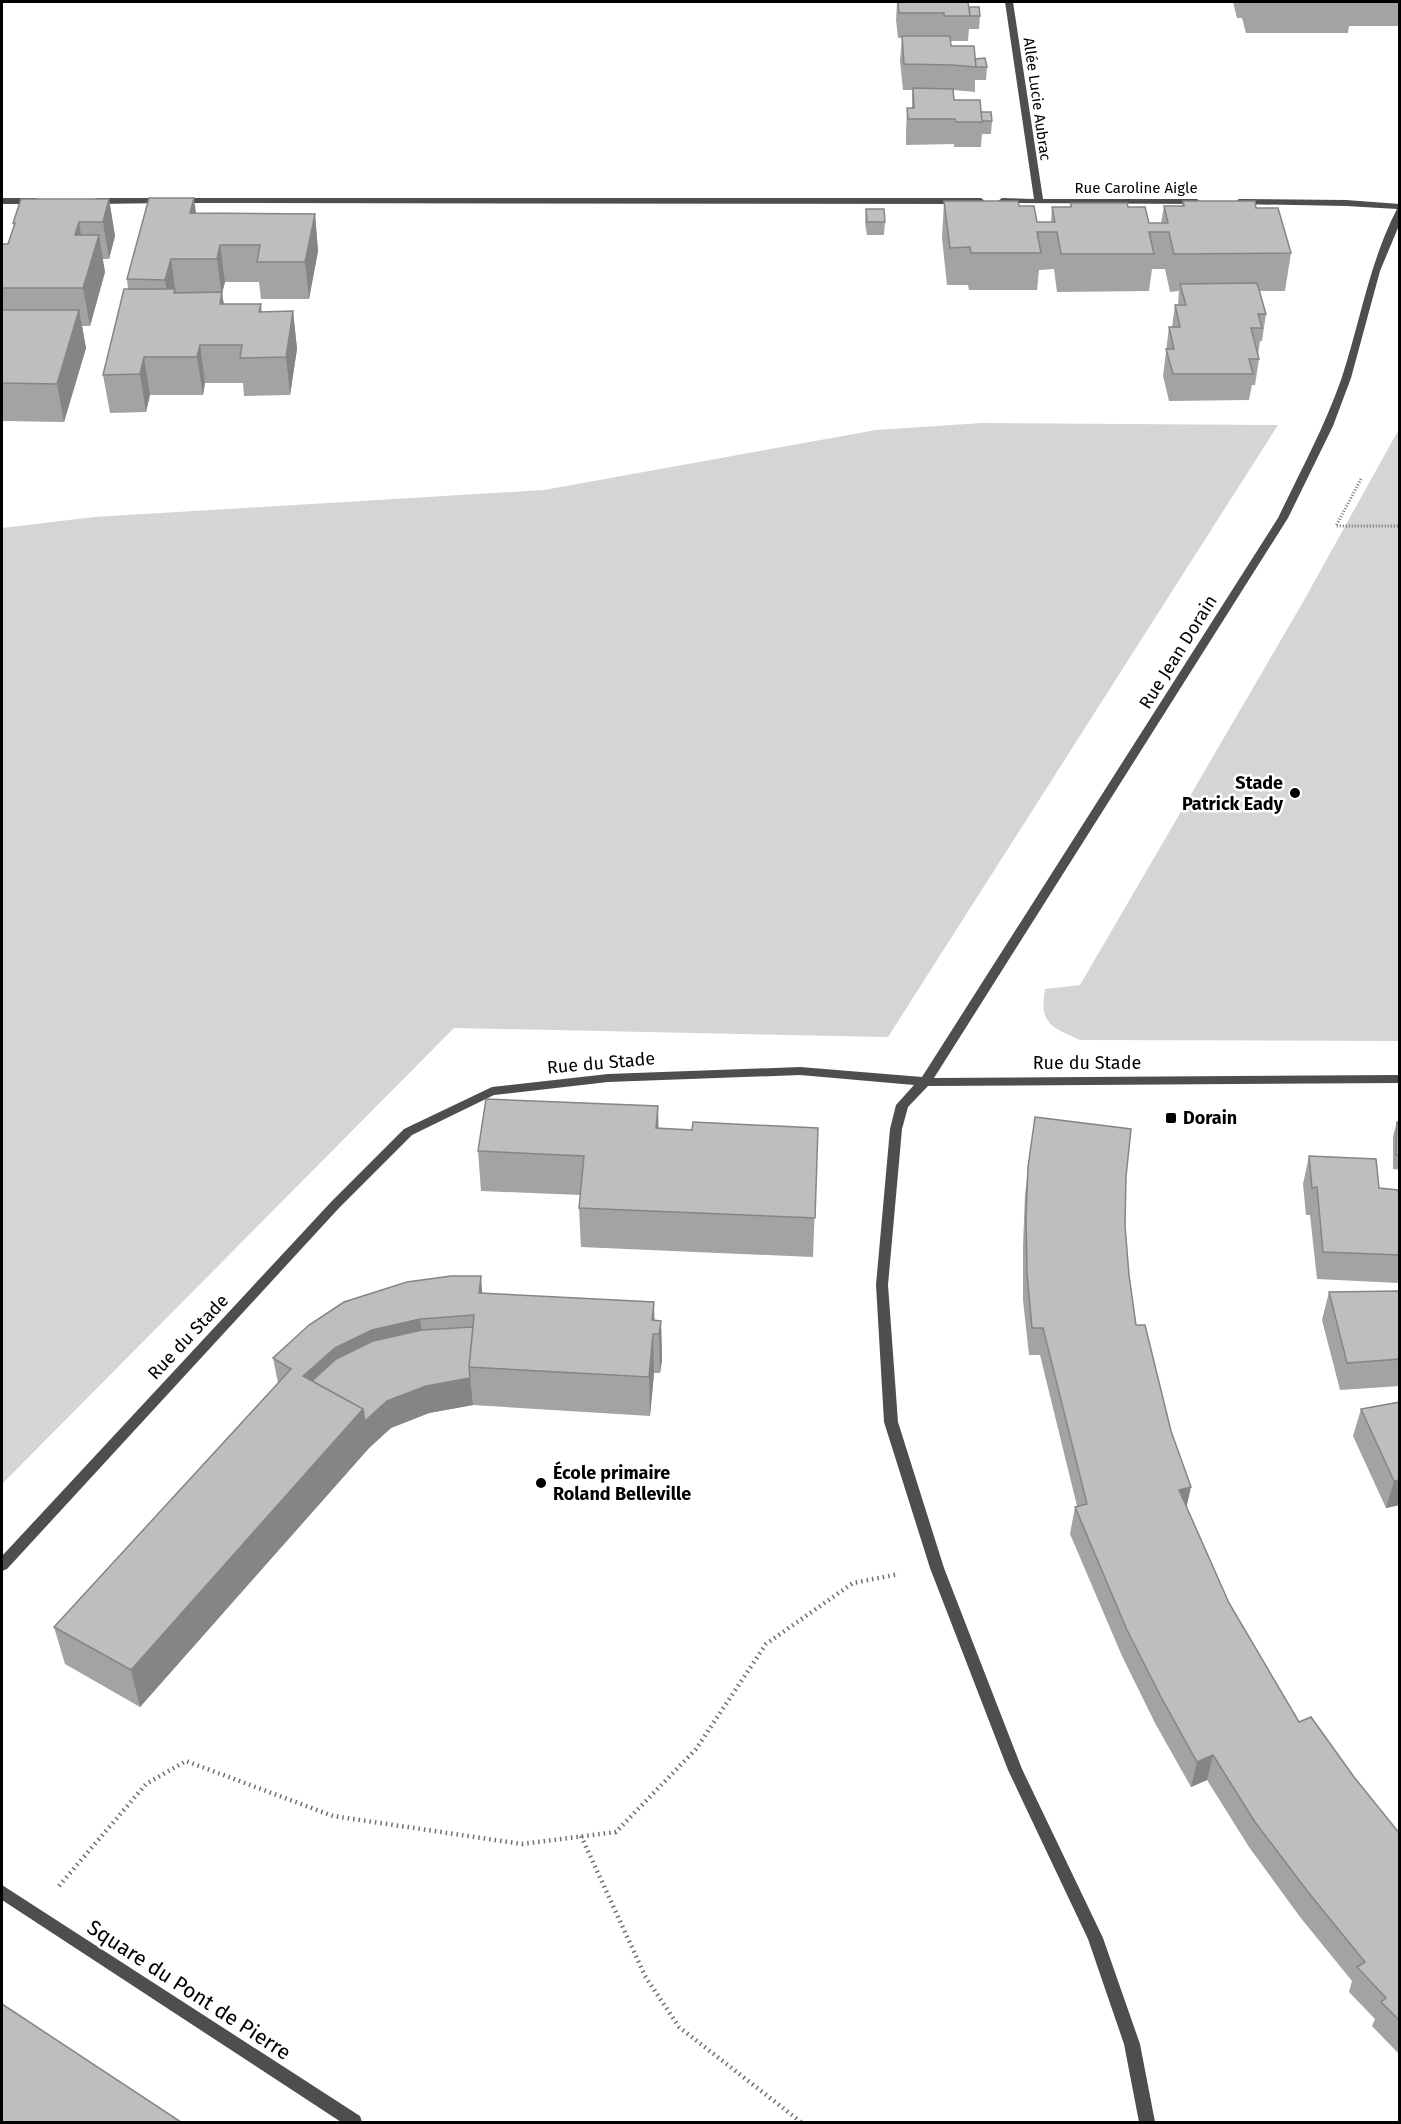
<svg xmlns="http://www.w3.org/2000/svg" width="1401" height="2124" viewBox="0 0 1401 2124" font-family="'Fira Sans',sans-serif">
<style>
.green{fill:#d5d5d5}
.lines{fill:none;stroke-linecap:round;stroke-linejoin:round}
.path-far1{stroke:#707070;stroke-width:3;stroke-dasharray:1 2;stroke-linecap:butt}
.path{stroke:#707070;stroke-width:4.5;stroke-dasharray:1.5 4;stroke-linecap:butt}
.street{fill:#4e4e4e;fill-rule:evenodd}
.wall{fill:#a3a3a3}
.shaded-wall{fill:#858585}
.building{fill:#bebebe;stroke:#858585;stroke-width:1.5}
.poi-dot{fill:#000;stroke:#fff;stroke-width:2}
.labels{text-anchor:middle;stroke-width:5;stroke-linejoin:round;paint-order:stroke}
.far-street-label{font-size:15px;fill:#000;stroke:#fff}
.street-label{font-size:18px;fill:#000;stroke:#fff}
.poi-label{font-size:18px;font-weight:bold;fill:#000;stroke:#fff;text-anchor:start}
.near-street-label{font-size:21px;fill:#000;stroke:#fff}
</style>
<rect width="100%" height="100%" fill="#fff"/>
<path class="green" d="M982,423L1278,425L888,1037L454,1028L2,1484V528L94,517L544,490L876,430Z
M1399,429V1041L1080,1040C1051,1027 1039,1024 1045,989L1080,985L1303,602Z"/>
<g class="lines">
<path class="path-far1" d="M1361,479L1336,526H1400"/>
<path class="path" d="M581,1836L645,1976L679,2027L801,2122
M59,1886L146,1784L186,1761L333,1816L522,1844L616,1832L696,1749L766,1644L853,1583L899,1574"/>
<path class="street" d="M1005,2H1013L1043,199H1197L1201,202L1200,204L999,203L998,201L1002,198L1034,199Z
M2,198H36L40,201L36,204H2Z
M162,198L165,199V203L96,204L92,201L96,198Z
M180,198H981L985,201L981,204L177,203V199Z
M1239,199L1346,200L1400,204V223L1380,271L1351,378L1333,426L1288,518L934,1078L1400,1075V1083L928,1086L908,1107L902,1129L888,1285L898,1422L944,1568L1022,1769L1103,1938L1140,2044L1155,2122H1139L1124,2044L1088,1939L1008,1770L930,1568L884,1422L876,1285L890,1129L896,1105L914,1085L800,1075L608,1082L494,1095L412,1135L339,1208L7,1569L2,1571V1556L331,1202L404,1129L492,1087L608,1074L800,1067L922,1077L1278,518C1300,472 1324,428 1341,380C1360,323 1369,263 1397,209L1346,206L1236,204L1235,202Z
M2,1885L360,2116L362,2122H341L2,1900Z"/>
</g>
<path class="wall" d="M897,2H968L969,7L980,16L979,29H969L968,41H950L951,46L975,59L987,67L986,80H975V92L953,90L954,100L981,112L992,121L991,134H982L981,147H954V144L906,145V133L907,108H912V90H903L900,61L902,38H898L896,20Z
M1233,2H1400V26H1349L1348,33H1246L1242,18H1237Z
M109,199L115,236L109,259H102L105,272L90,326H82L86,348L64,422L2,421V244H8L14,227L13,223Z
M944,201L1019,206L1037,222H1051L1052,207H1070L1071,203L1128,207L1149,223H1161L1164,206H1182L1183,201L1256,208L1291,253L1285,291H1260L1266,314L1262,341H1260L1258,355L1259,359L1255,385H1252L1249,400L1169,401L1163,376L1169,327H1172L1175,305H1178L1179,291L1170,292L1165,269H1152L1149,291L1057,292L1054,269L1039,270L1037,290H969L968,285H947L942,238Z
M866,209L885,222L884,235H867L865,223Z
M196,213L315,214L318,251L309,299H261L259,282H225L222,293L224,304H261L262,312L293,311L297,349L290,395L244,396L243,383H205L203,395H150L146,412L110,413L103,375L128,289L127,279Z
M1035,1117L1126,1177L1125,1226L1129,1275L1136,1325L1187,1507L1229,1603L1299,1722L1354,1777L1400,1834V2055L1372,2026L1375,2019L1349,1992L1352,1981L1300,1917L1249,1847L1207,1780L1191,1787L1155,1723L1122,1656L1070,1534L1075,1507L1077,1506L1040,1355H1029L1023,1300V1246L1025,1194Z
M1397,1122L1400,1123V1170L1393,1169V1136Z
M659,1128L692,1130L818,1128L813,1257L581,1247L579,1208L580,1195L481,1191L478,1151Z
M1309,1156L1379,1188L1400,1200L1399,1283L1317,1279L1310,1215H1306L1303,1184Z
M1400,1291V1386L1340,1390L1322,1320L1329,1292Z
M482,1293L661,1321L662,1360L660,1373H654L650,1416L473,1405L429,1413L391,1428L369,1448L140,1707L65,1664L54,1627L278,1383L273,1358Z
M1400,1402V1505L1386,1508L1353,1436L1361,1409Z"/>
<path class="shaded-wall" d="M194,198L199,235L190,213Z
M109,199L115,236L109,259L103,222Z
M315,214L318,251L309,299L305,262Z
M79,222L85,259L75,235Z
M99,235L105,272L90,326L83,288Z
M220,245L225,282L222,293L227,330L220,304L222,297L217,259Z
M171,259L176,296L171,317L165,280Z
M79,310L86,348L64,422L57,384Z
M293,311L297,349L290,395L286,357Z
M200,345L205,383L203,395L197,357Z
M144,357L150,395L146,412L140,374Z
M658,1106L659,1145L656,1128Z
M481,1276L484,1315L479,1293Z
M654,1302L655,1334H653L654,1373L650,1416L649,1377L652,1320Z
M420,1319L425,1358L326,1399L303,1376L335,1348L372,1330Z
M661,1321L662,1360L660,1373L659,1334Z
M470,1378L473,1405L429,1413L391,1428L369,1448L140,1707L131,1670L363,1409L387,1401L426,1386Z
M1400,1480V1505L1386,1508L1394,1481Z
M1191,1487L1185,1514L1179,1490Z
M1213,1755L1207,1780L1191,1787L1197,1762Z"/>
<path class="building" d="M898,2H968L970,16H944V13H899Z
M969,7H979L980,16H967H970Z
M902,36H950L951,46H974L976,67L952,65L904,64Z
M985,58L987,67H976L975,59Z
M913,88L953,89L954,100H980L982,122H956L955,119H908L907,108H914Z
M981,112H991L992,121H982Z
M149,198H194L190,213L315,214L305,262H257L260,245H220L217,259H171L165,280L127,279Z
M21,199H109L103,222H79L75,235H99L83,288H2V244H8L15,223H13Z
M944,201H1018L1019,206H1034L1037,222H1055L1052,207H1071V203H1127L1128,207H1145L1149,223H1168L1164,206H1184L1183,201H1255L1256,208H1278L1291,253L1174,254L1169,232H1149L1154,254H1061L1057,232H1037L1041,253H971L970,247L950,248Z
M866,209H884L885,222H867Z
M1257,283L1266,314H1258L1262,328H1251L1259,359H1249L1253,374H1173L1166,349H1174L1169,327H1180L1175,305H1186L1180,284Z
M124,289H175L174,293L222,292L220,304H261L259,312L293,311L286,357L240,358L242,345H200L197,357H144L140,374L103,375Z
M2,310H79L57,384L2,383Z
M486,1099L658,1106L656,1128L692,1130L693,1122L818,1128L815,1218L579,1208L584,1156L478,1151Z
M1035,1117L1131,1129L1126,1177L1125,1226L1129,1275L1136,1325H1145L1171,1431L1191,1487L1179,1490L1229,1603L1299,1722L1311,1717L1354,1777L1400,1834V2021L1381,2002L1386,1998L1357,1967L1365,1962L1308,1892L1255,1822L1213,1755L1197,1762L1161,1697L1127,1630L1075,1507L1087,1504L1043,1328H1032L1027,1273L1026,1218L1028,1167Z
M1397,1122L1400,1123V1155H1396Z
M1309,1156L1376,1159L1379,1188L1398,1190L1400,1200V1255L1323,1252L1317,1187L1312,1188Z
M451,1276H481L479,1293L654,1302L652,1320L661,1321L659,1334H653L649,1377L469,1367L474,1315L420,1319L372,1330L335,1348L303,1376L363,1409L131,1670L54,1627L291,1369L273,1358L309,1325L344,1302L407,1282Z
M1400,1291V1359L1347,1363L1329,1292Z
M473,1327L469,1367L470,1378L426,1386L387,1401L365,1421L363,1409L312,1381L336,1359L373,1341L422,1330Z
M1400,1402V1480L1394,1481L1361,1409Z
M2,2004L181,2122H2Z"/>
<g class="poi-dot">
<circle cx="1295" cy="793" r="6"/>
<rect x="1165" y="1112" width="12" height="12" rx="3"/>
<circle cx="541" cy="1483" r="6"/>
</g>
<g class="labels">
<g class="far-street-label">
<text transform="translate(1037 99) rotate(82)" y="5">Allée Lucie Aubrac</text>
<text x="1136" y="193">Rue Caroline Aigle</text>
</g>
<g class="street-label">
<text transform="translate(1178 652) rotate(-58)" y="6">Rue Jean Dorain</text>
<text transform="translate(601 1063) rotate(-5)" y="6">Rue du Stade</text>
<text x="1087" y="1069">Rue du Stade</text>
<text transform="translate(188 1337) rotate(-47)" y="6">Rue du Stade</text>
</g>
<g class="poi-label">
<text x="1283" y="789" text-anchor="end">Stade<tspan x="1283" dy="21">Patrick Eady</tspan></text>
<text x="1183" y="1124">Dorain</text>
<text x="553" y="1479">École primaire<tspan x="553" dy="21">Roland Belleville</tspan></text>
</g>
<g class="near-street-label">
<text transform="translate(189 1990) rotate(33)" y="7">Square du Pont de Pierre</text>
</g>
</g>
<rect width="1401" height="2124" fill="none" stroke="#000000" stroke-width="6"/>
</svg>
